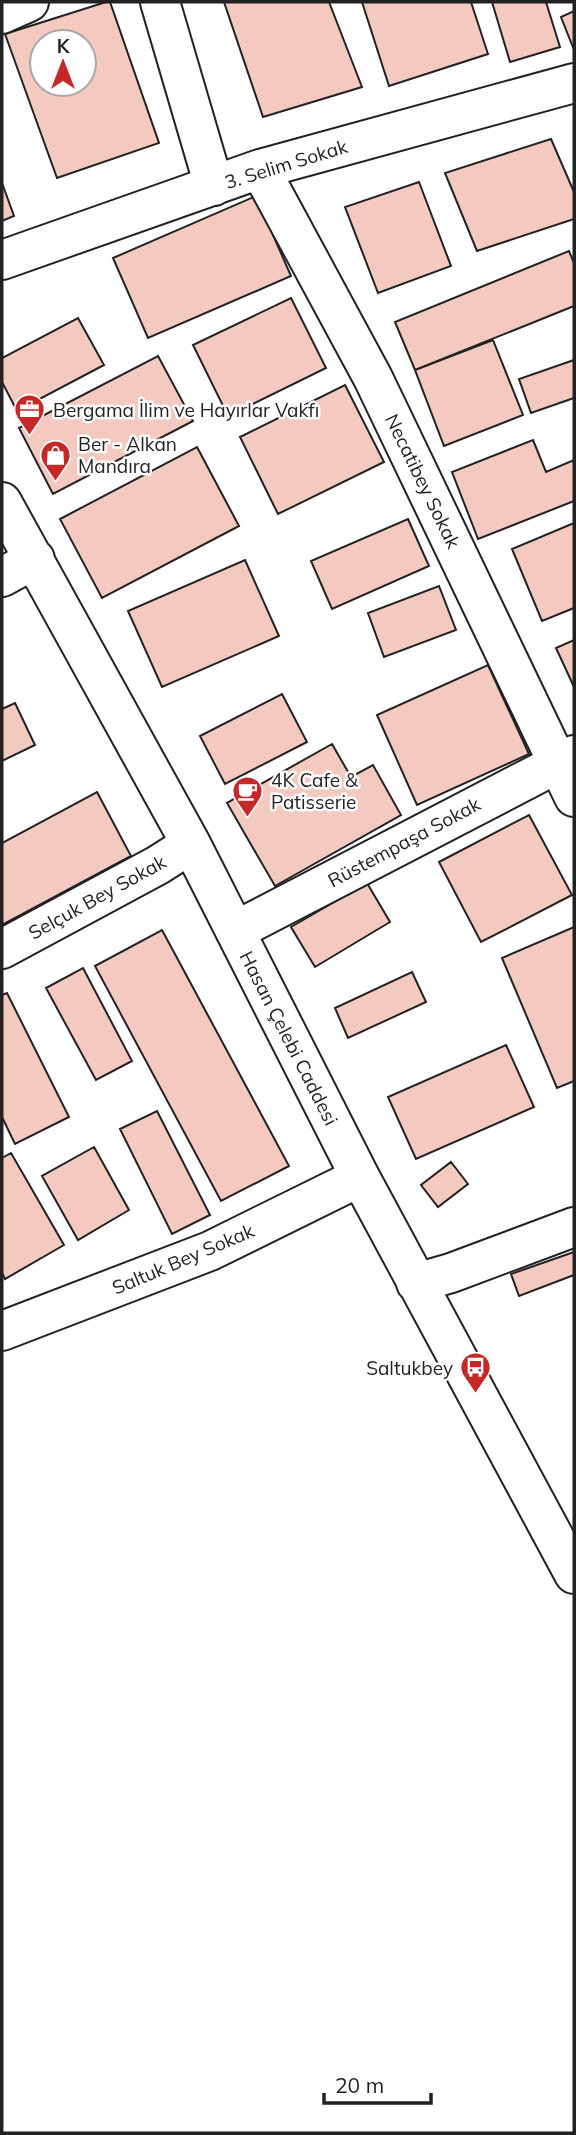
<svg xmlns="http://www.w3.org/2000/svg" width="576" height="2135" viewBox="0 0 576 2135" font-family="Mulish,sans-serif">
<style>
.building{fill:#f3c9c0;stroke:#222;stroke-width:2;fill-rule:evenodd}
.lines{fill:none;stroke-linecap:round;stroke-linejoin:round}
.minor-casing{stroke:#222;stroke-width:42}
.minor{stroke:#fff;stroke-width:38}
.labels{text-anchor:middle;stroke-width:5;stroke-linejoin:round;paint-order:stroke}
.street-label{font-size:19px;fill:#222;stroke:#fff}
.poi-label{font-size:19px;fill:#222;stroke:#fff;text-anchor:start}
</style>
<rect width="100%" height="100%" fill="#fff"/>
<path class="building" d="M106,2H110L159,143L57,178L5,34ZM42,42H84V84H42Z
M224,2H329L362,87L263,117Z
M362,2H471L488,54L389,86Z
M492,2H546L560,47L510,62Z
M574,11V50L561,17Z
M551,139L574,192V219L477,251L445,173Z
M419,182L451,266L378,293L345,207Z
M2,183L14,216L2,221Z
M256,196L291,276L148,338L113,258Z
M569,251L574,263V306L415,370L395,322Z
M291,298L326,368L228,416L193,345Z
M78,318L104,365L17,411L2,382V358Z
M493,340L523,415L444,446L415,370Z
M158,356L193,421L53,494L19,428Z
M574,360V398L531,413L519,379Z
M345,385L384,462L278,514L240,437Z
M533,440L546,472L574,460V501L478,539L452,472Z
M197,447L239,526L102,598L60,519Z
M408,519L429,566L332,609L311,561Z
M574,523V608L542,621L512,549Z
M245,560L279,636L162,687L128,611Z
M439,586L456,630L384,657L368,613Z
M574,640V687L556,648Z
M488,665L529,754L417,805L377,715Z
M282,694L307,742L225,784L200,736Z
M15,703L35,745L2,761V709Z
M332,744L351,777L373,765L401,815L275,886L227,803Z
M97,792L131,856L2,925V843Z
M529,815L572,895L481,942L439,862Z
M367,883L390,922L315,967L291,927Z
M574,927V1081L557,1088L502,958Z
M162,930L289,1166L221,1201L95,966Z
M83,968L132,1061L96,1080L46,988Z
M412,972L426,1002L348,1038L335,1008Z
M7,993L69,1117L15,1144L2,1117V995Z
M506,1045L534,1107L416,1159L388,1097Z
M157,1111L210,1215L172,1234L120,1129Z
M94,1147L129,1210L78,1240L42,1176Z
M11,1153L64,1245L5,1279L2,1273V1158Z
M451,1162L468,1184L438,1207L421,1185Z
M574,1252V1275L519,1296L511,1274Z"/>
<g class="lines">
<defs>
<path id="minor" d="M160,2L214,186
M2,14L29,2
M260,169L373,378L574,797
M2,260L260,169L574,83
M2,502L191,844L360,1177L574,1574
M2,577L35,559
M235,931L574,755
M2,949L158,865L191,844
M416,1283L451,1273L574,1227
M2,1331L210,1251L360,1177"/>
</defs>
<use href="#minor" class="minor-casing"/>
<use href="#minor" class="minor"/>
</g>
<defs>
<symbol id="office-pin" viewBox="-11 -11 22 30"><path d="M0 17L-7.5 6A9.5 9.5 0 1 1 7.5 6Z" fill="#c62828" stroke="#fff"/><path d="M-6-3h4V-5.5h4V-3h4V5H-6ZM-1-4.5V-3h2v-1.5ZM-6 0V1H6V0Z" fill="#fff"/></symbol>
<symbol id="shop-pin" viewBox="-11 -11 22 30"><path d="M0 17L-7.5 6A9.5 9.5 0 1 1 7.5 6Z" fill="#c62828" stroke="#fff"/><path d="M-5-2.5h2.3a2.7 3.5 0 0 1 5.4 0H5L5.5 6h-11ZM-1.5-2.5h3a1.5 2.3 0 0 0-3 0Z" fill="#fff"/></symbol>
<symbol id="cafe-pin" viewBox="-11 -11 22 30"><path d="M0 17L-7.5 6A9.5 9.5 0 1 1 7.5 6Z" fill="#c62828" stroke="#fff"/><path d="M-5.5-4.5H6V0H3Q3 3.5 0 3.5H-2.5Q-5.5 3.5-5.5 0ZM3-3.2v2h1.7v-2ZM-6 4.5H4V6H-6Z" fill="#fff"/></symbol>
<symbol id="bus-pin" viewBox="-11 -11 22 30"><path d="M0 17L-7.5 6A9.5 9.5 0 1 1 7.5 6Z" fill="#c62828" stroke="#fff"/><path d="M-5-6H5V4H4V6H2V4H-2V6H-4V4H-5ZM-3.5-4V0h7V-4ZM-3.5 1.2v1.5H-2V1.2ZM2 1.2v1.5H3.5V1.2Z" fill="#fff"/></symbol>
</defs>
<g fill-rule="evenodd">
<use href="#office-pin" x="12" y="392" width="35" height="47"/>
<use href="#shop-pin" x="38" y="438" width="35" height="47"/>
<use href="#cafe-pin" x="230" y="774" width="35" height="47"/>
<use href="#bus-pin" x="458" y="1350" width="35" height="47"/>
</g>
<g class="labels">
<g class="street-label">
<text transform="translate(286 164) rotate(-17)" y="7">3. Selim Sokak</text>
<text transform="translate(423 481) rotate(64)" y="7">Necatibey Sokak</text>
<text transform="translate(404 842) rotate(-28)" y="7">Rüstempaşa Sokak</text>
<text transform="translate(97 897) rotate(-29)" y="7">Selçuk Bey Sokak</text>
<text transform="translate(289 1038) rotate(63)" y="7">Hasan Çelebi Caddesi</text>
<text transform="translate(183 1259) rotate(-23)" y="7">Saltuk Bey Sokak</text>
</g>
<g class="poi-label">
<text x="53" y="417">Bergama İlim ve Hayırlar Vakfı</text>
<text x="78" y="451">Ber - Alkan<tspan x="78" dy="22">Mandıra</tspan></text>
<text x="271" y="787">4K Cafe &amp;<tspan x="271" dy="22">Patisserie</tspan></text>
<text x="453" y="1375" text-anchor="end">Saltukbey</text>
</g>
</g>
<rect width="576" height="2135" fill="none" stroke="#222222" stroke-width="7"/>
<g transform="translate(63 63)"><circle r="33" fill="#ffffff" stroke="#a7a7a7" stroke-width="2"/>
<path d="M0-5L12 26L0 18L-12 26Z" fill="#c62828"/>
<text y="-10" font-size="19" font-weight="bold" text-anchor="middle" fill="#222222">K</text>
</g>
<path d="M324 2093v10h107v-10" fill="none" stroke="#222222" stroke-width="3.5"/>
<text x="335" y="2093" font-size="21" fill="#222222" stroke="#ffffff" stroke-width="5" paint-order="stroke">20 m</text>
</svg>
